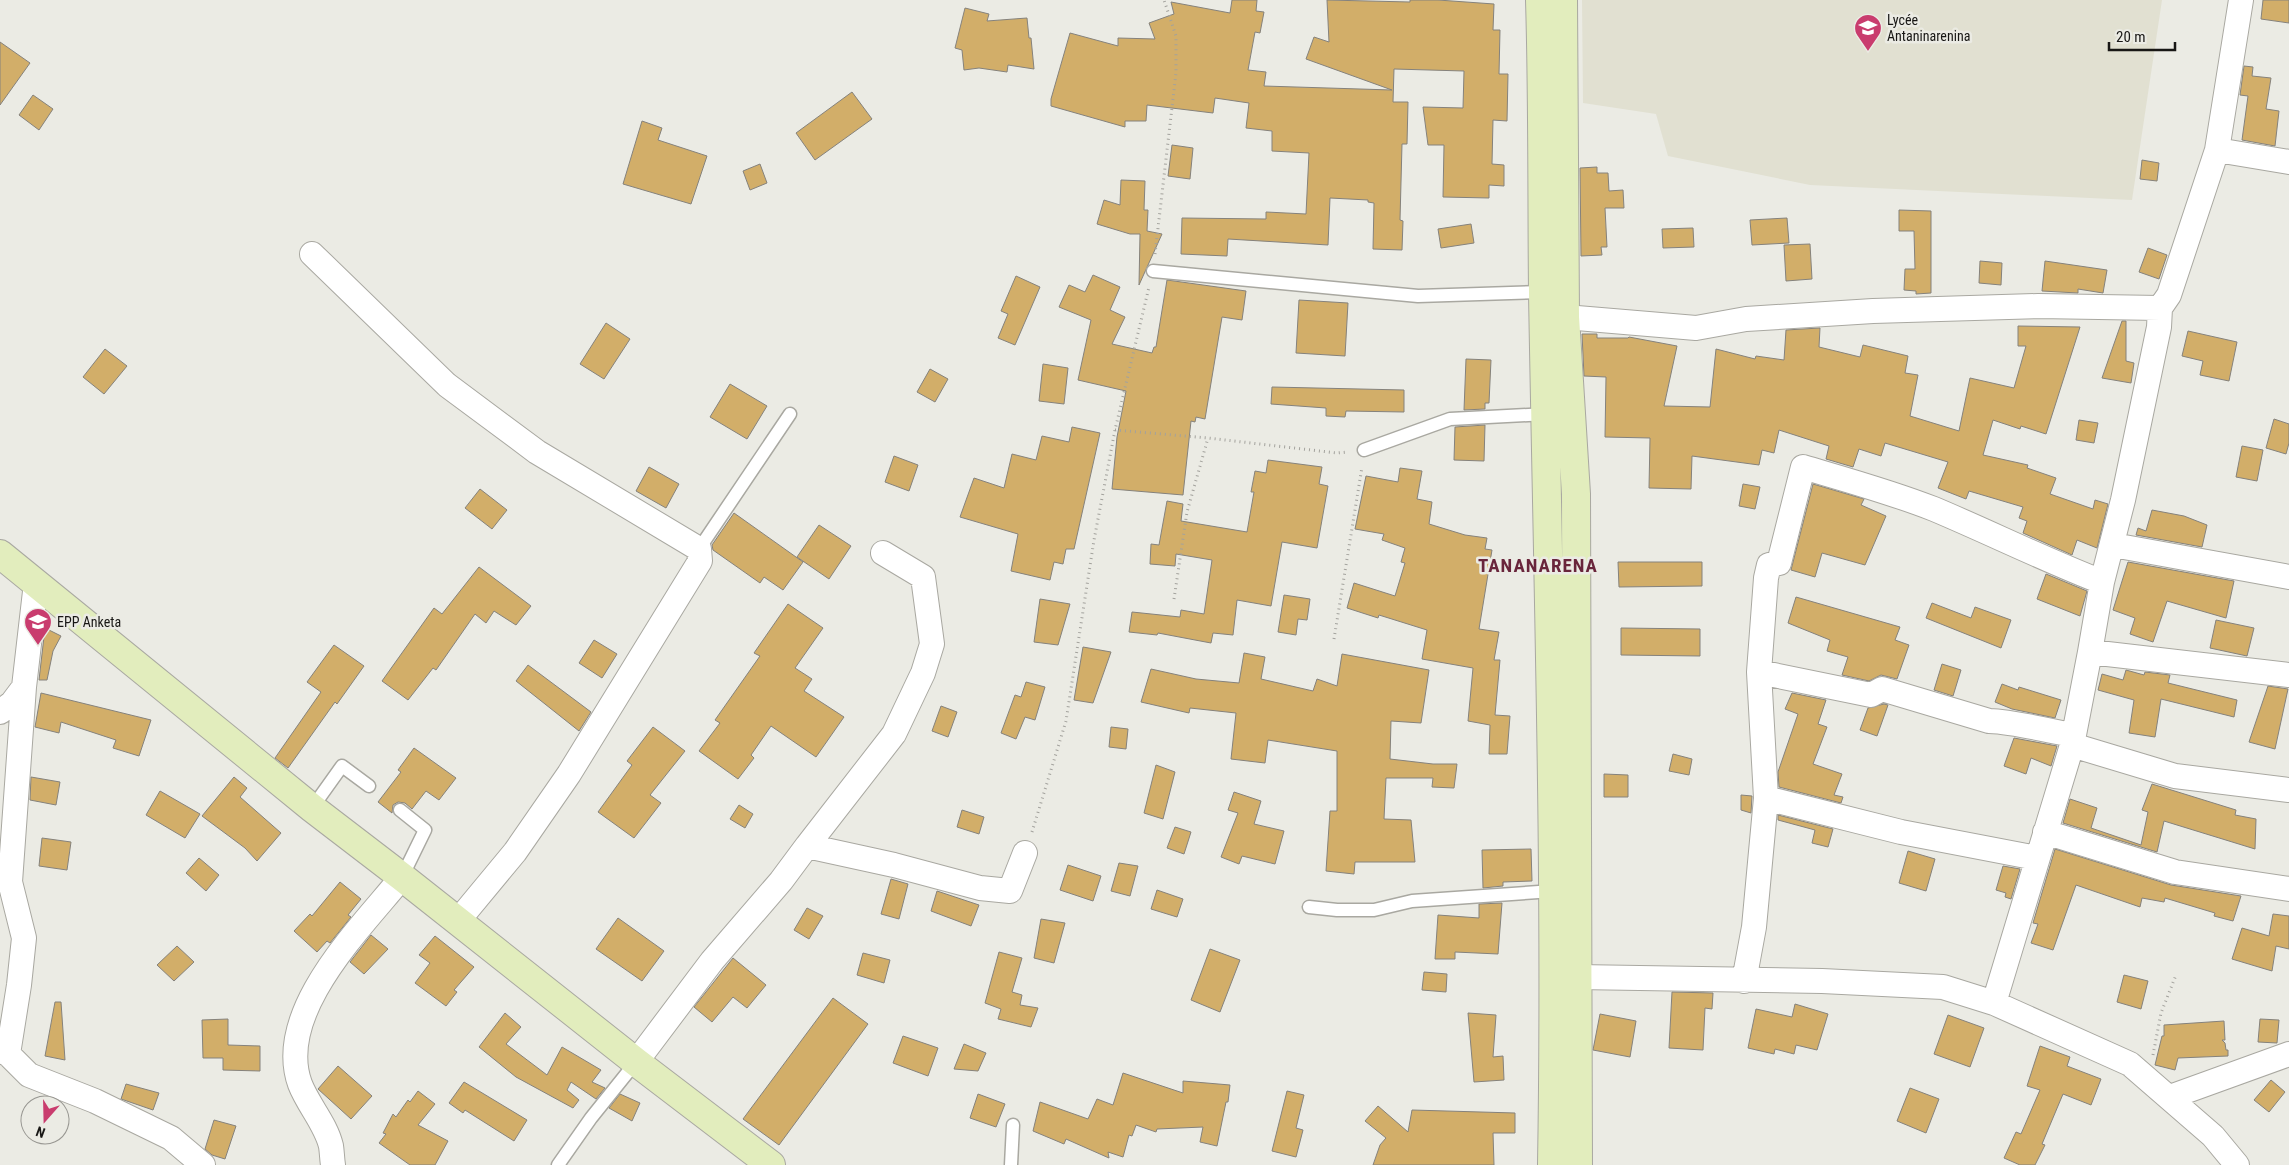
<svg xmlns="http://www.w3.org/2000/svg" width="2289" height="1165" viewBox="0 0 2289 1165" font-family="'Roboto Condensed',sans-serif">
<style>
.built{fill:#e1e0d1}
.building{fill:#d2ae69;stroke:#85827c}
.lines{fill:none;stroke-linecap:round;stroke-linejoin:round}
.lane-casing{stroke:#a9a8a1;stroke-width:15}
.street-casing{stroke:#a9a8a1;stroke-width:26}
.secondary-casing{stroke:#a9a8a1;stroke-width:30}
.path{stroke:#a3a29d;stroke-width:3;stroke-dasharray:1 4;stroke-linecap:butt}
.lane{stroke:#fff;stroke-width:12}
.street{stroke:#fff;stroke-width:24}
.secondary{stroke:#e2edbd;stroke-width:28}
.labels{text-anchor:middle;stroke-width:5;stroke-linejoin:round;paint-order:stroke}
.poi-label{font-size:14px;fill:#181715;stroke:#ebebe4;text-anchor:start}
.district-label{font-size:19px;font-weight:bold;letter-spacing:1px;fill:#69253b;stroke:#ebebe4}
</style>
<rect width="100%" height="100%" fill="#ebebe4"/>
<path class="built" d="M1582,0H2162L2132,200L1810,185L1668,156L1656,114L1583,103Z"/>
<path class="building" d="M1232,0H1257L1256,11L1264,12L1260,33L1255,32L1248,70L1266,72L1264,86L1392,90L1306,59L1314,37L1329,42L1327,0L1410,2V0H1438L1494,4L1493,30H1500L1499,74H1508L1507,121L1493,120L1492,164L1504,165V186L1489,185V198L1443,197L1444,145H1428L1423,107L1463,108L1464,71L1394,69L1393,102H1408L1407,144H1402L1400,220L1403,221L1402,250L1373,249L1374,203L1368,202V200L1330,198L1328,245L1228,239L1227,256L1181,254L1182,218L1266,219V212L1306,214L1309,153L1272,151V131L1246,128L1249,103L1215,98L1213,113L1147,105L1146,121H1125V127L1051,106V99L1070,33L1118,46V38L1155,39L1149,23L1174,14L1171,2L1230,13Z
M2263,0H2289V23L2261,19Z
M965,8L989,14L987,21L1027,18L1029,38H1031L1034,69L1008,65L1007,72L979,68L964,70L962,50L955,48Z
M0,42L30,63L0,105Z
M2244,66L2253,67L2252,76L2271,78L2266,109L2279,111L2275,146L2242,140L2248,96L2240,95Z
M852,92L872,119L815,160L796,133Z
M33,95L53,109L39,130L19,115Z
M642,121L662,128L658,140L707,156L691,204L623,184Z
M1172,145L1193,148L1190,179L1168,176Z
M2142,160L2159,163L2157,181L2140,179Z
M760,164L767,183L750,190L743,171Z
M1597,167V173H1608L1609,191L1623,190L1624,208H1605L1607,247H1601L1602,255L1581,256L1580,168Z
M1121,180L1145,181L1144,210H1148L1147,231L1162,234L1139,285L1140,234H1130L1097,224L1104,200L1120,205Z
M1899,210L1931,211V293L1916,294V291L1904,290L1905,269H1915L1914,231H1899Z
M1787,218L1789,243L1752,245L1750,220Z
M1471,224L1474,243L1441,248L1438,229Z
M1693,228L1694,247L1663,248L1662,229Z
M1810,244L1812,279L1786,281L1784,245Z
M2148,248L2167,255L2159,279L2139,272Z
M1980,261L2002,263L2001,285L1979,283Z
M2045,261L2107,270L2103,293L2078,289V293L2042,291Z
M1093,275L1120,287L1110,310L1125,317L1112,344L1152,353L1154,347H1156L1167,280L1246,291L1242,320L1222,317L1205,419L1196,417L1195,422L1191,421L1183,495L1112,489L1117,437L1126,391L1078,380L1091,320L1059,307L1069,285L1085,292Z
M1016,276L1040,287L1015,345L998,338L1008,314L1001,311Z
M1299,300L1348,303L1345,356L1296,353Z
M2122,321H2126V361L2134,363L2131,383L2102,378Z
M606,323L630,339L604,379L580,364Z
M2018,326L2080,327L2046,434L2021,426L2020,429L1993,420L1983,455L2028,465L2027,468L2056,478L2050,494L2093,509L2095,500L2108,504L2097,548L2077,540L2072,555L2023,533L2027,521L2019,518L2023,507L1969,491L1966,499L1938,488L1948,462L1885,443L1881,456L1859,449L1853,467L1826,459L1829,446L1779,430L1774,453L1762,450L1759,465L1692,456L1691,489L1649,488L1650,438L1605,437L1606,377L1584,376L1582,334H1597V338H1628L1629,337L1677,346L1664,406L1710,407L1716,349L1755,359L1756,356L1784,360L1786,330L1820,328L1819,347L1860,357L1863,345L1908,356L1905,373L1918,375L1910,416L1959,431L1970,378L2014,388L2026,346H2018Z
M2188,331L2237,342L2229,381L2200,375L2203,361L2182,356Z
M105,349L127,366L104,394L83,377Z
M1466,359L1491,360L1489,403H1485V409L1464,410Z
M1043,364L1068,368L1064,404L1039,401Z
M930,369L948,379L935,402L917,392Z
M730,384L767,406L747,439L710,417Z
M1272,387L1404,390V412L1346,411L1345,417L1326,416V408L1271,404Z
M2274,419L2289,424V443L2286,454L2266,448Z
M2079,420L2098,423L2094,443L2076,440Z
M1485,425L1484,461L1454,460L1455,427Z
M1072,427L1100,433L1074,549H1066L1063,564L1054,562L1050,580L1011,571L1018,534L960,517L974,478L1004,488L1012,454L1036,460L1042,436L1069,442Z
M2242,446L2263,450L2257,481L2236,477Z
M894,456L918,465L909,491L885,482Z
M1268,460L1322,467L1319,484L1328,486L1317,548L1282,542L1271,606L1237,600L1233,635L1213,633L1211,643L1158,633L1157,635L1129,632L1132,612L1180,617L1181,610L1204,614L1212,560L1176,554L1175,566L1150,564L1151,544L1159,545L1167,501L1183,504L1181,521L1247,532L1254,492H1251L1255,471L1266,473Z
M649,467L679,484L666,508L636,491Z
M1400,468L1422,471L1417,499L1432,502L1429,524L1465,535L1487,538L1485,549L1492,550L1479,629L1499,632L1494,660H1500L1495,715L1510,716L1507,754H1489L1490,725L1468,721L1473,668L1422,659L1427,630L1379,615L1378,618L1347,608L1354,583L1395,596L1405,563L1401,562L1405,548L1382,540L1384,534L1355,529L1366,476L1398,482Z
M1743,484L1760,487L1755,509L1739,506Z
M1813,484L1864,499L1861,505L1886,516L1865,565L1822,553L1815,577L1791,570Z
M480,489L507,510L492,529L465,508Z
M2152,510L2184,516L2207,525L2202,547L2136,535L2138,528L2146,531Z
M734,513L803,562L783,590L764,577L760,583L713,550L712,545Z
M819,525L851,546L829,579L797,557Z
M1618,562H1702V586L1619,587Z
M2128,562L2234,581L2226,618L2167,601L2153,642L2130,634L2135,618L2113,610Z
M479,567L531,606L516,625L494,611L486,623L475,614L436,670L433,668L408,700L382,681L434,608L442,614Z
M2046,574L2087,591L2080,616L2037,599Z
M1284,595L1310,599L1307,620L1298,619L1296,635L1278,632Z
M1796,597L1900,627L1895,640L1909,645L1897,679L1881,675L1869,681L1842,675L1848,657L1827,651L1830,640L1788,623Z
M1040,599L1070,604L1058,645L1034,642Z
M1932,603L1971,618L1975,607L2011,620L2001,648L1926,618Z
M788,604L823,628L795,668L812,679L804,691L844,717L816,757L771,726L751,755L754,758L738,779L699,751L720,723L715,720L760,656L754,653Z
M2216,620L2254,628L2247,656L2210,648Z
M45,628L61,636L53,651L47,680H39Z
M1621,628L1700,629V656L1621,655Z
M594,640L617,654L602,678L579,663Z
M334,645L364,666L337,704L335,702L288,768L275,758L321,692L307,682Z
M1083,647L1111,652L1093,703L1074,700Z
M1244,653L1265,657L1261,679L1313,691L1317,679L1337,686L1342,654L1429,670L1421,723L1391,721L1390,759L1433,764H1457L1454,788L1432,787L1433,778H1386L1384,819L1411,820L1415,862H1355L1354,874L1326,871L1330,811H1337V751L1268,740L1265,763L1231,759L1236,713L1190,708L1189,713L1141,702L1151,669L1196,679L1239,683Z
M1942,664L1961,670L1953,696L1934,690Z
M528,665L591,712L579,731L516,681Z
M2126,670L2144,675L2145,672L2170,675L2168,683L2237,700L2234,717L2161,699L2155,737L2129,733L2134,700L2098,690L2102,674L2123,680Z
M1026,682L1045,687L1035,720L1025,717L1016,739L1001,733L1015,695L1021,697Z
M2002,684L2018,690L2019,687L2061,700L2055,718L2012,709L1995,702Z
M2268,686L2288,689L2275,749L2249,742Z
M41,693L151,720L139,756L113,748L116,740L61,722L59,733L35,727Z
M1792,693L1826,700L1818,724L1827,727L1813,764L1842,774L1834,795L1843,797L1841,803L1779,787L1778,772L1798,714L1785,709Z
M1884,704L1888,705L1877,736L1860,730L1868,708Z
M941,706L957,712L948,737L932,731Z
M653,727L685,751L650,795L661,803L634,838L598,812L632,765L627,761Z
M1111,727L1128,729L1126,749L1109,747Z
M2014,738L2057,746L2051,766L2031,758L2026,774L2004,766Z
M414,748L456,778L439,800L426,791L412,809L405,803L398,802L393,805L392,813L378,802L401,772L398,770Z
M1673,754L1692,759L1689,775L1669,771Z
M1156,765L1175,772L1163,819L1144,813Z
M1604,774L1628,775V797H1604Z
M31,777L60,782L56,805L30,800Z
M234,777L247,788L240,797L281,833L257,861L245,848L202,816Z
M2152,784L2236,810L2235,815L2256,819L2255,849L2164,821L2157,852L2063,823L2070,799L2097,808L2091,828L2141,845L2148,812L2142,810Z
M160,791L200,814L185,838L146,815Z
M1234,792L1261,801L1254,824L1284,831L1275,864L1242,856L1239,864L1221,857L1238,813L1228,810Z
M1741,795L1752,796L1751,813L1741,810Z
M739,805L753,814L745,828L730,819Z
M962,810L984,817L979,834L957,827Z
M1778,815L1833,829L1828,847L1812,843L1815,830L1778,820Z
M1175,827L1191,832L1184,854L1167,848Z
M42,838L71,842L67,870L39,866Z
M1531,849L1532,881L1503,882V886L1483,888L1482,850Z
M2055,849L2171,885L2241,896L2233,921L2214,916L2215,913L2165,898L2164,902L2142,898L2140,907L2076,885L2053,950L2031,943L2038,924L2033,923Z
M1908,851L1935,859L1926,891L1899,883Z
M199,858L219,875L206,891L186,873Z
M1119,863L1138,866L1130,896L1111,891Z
M1068,865L1101,876L1093,901L1060,890Z
M2003,866L2020,869L2011,899L2005,897L2006,893L1996,890Z
M891,879L908,884L899,919L881,914Z
M340,882L361,899L348,915L351,917L330,943L327,941L317,952L294,931L310,914L312,916Z
M1157,890L1183,899L1177,917L1151,909Z
M937,891L979,905L971,926L931,911Z
M1502,903L1498,954L1455,952V959H1435L1438,915L1479,918V904Z
M807,908L823,916L809,939L794,930Z
M2273,914L2289,916V949L2276,946L2272,971L2232,959L2242,928L2269,936Z
M618,918L664,951L642,981L596,949Z
M1041,919L1065,923L1054,963L1034,958Z
M371,935L388,949L364,974L350,962Z
M435,936L474,967L454,990L457,992L446,1006L415,983L430,963L419,955Z
M177,946L194,962L174,981L157,965Z
M1210,949L1240,960L1220,1012L1191,1000Z
M999,952L1022,958L1012,992L1022,995L1020,1005L1038,1008L1031,1027L998,1019L1001,1009L985,1003Z
M863,953L890,960L884,983L857,975Z
M733,958L766,985L747,1008L733,997L712,1022L694,1007Z
M1424,972L1447,974L1446,992L1422,990Z
M2124,975L2148,981L2141,1009L2117,1002Z
M1672,992L1713,993L1712,1009L1705,1008L1703,1050L1669,1048Z
M833,998L868,1024L779,1145L743,1119Z
M55,1002H61L65,1060L45,1056Z
M1795,1004L1828,1014L1817,1050L1796,1045L1794,1054L1775,1049L1774,1054L1748,1048L1756,1009L1792,1017Z
M505,1013L521,1027L506,1044L547,1075L562,1047L601,1070L592,1082L605,1088L596,1099L571,1082L567,1090L579,1100L573,1108L516,1077L479,1047Z
M1468,1013L1496,1015L1493,1057L1503,1056L1504,1080L1474,1082Z
M1600,1014L1636,1021L1630,1057L1593,1050Z
M1948,1015L1984,1028L1970,1067L1934,1054Z
M228,1019V1045L260,1046V1071L223,1070V1058H203L202,1020Z
M2260,1019L2279,1020L2277,1043L2258,1042Z
M2224,1021L2225,1040H2222L2225,1043L2226,1050H2228V1056L2178,1058L2175,1070L2155,1065L2162,1036H2164V1025Z
M903,1036L938,1048L928,1076L893,1063Z
M964,1044L986,1053L978,1071L954,1069Z
M2040,1046L2070,1057L2067,1066L2101,1079L2091,1105L2063,1094L2042,1144L2045,1145L2035,1165H2020L2004,1158L2016,1132L2021,1134L2040,1090L2027,1086Z
M338,1066L372,1096L351,1119L318,1089Z
M1123,1073L1183,1093V1081L1230,1085L1228,1102H1226L1217,1146L1200,1142L1203,1127L1157,1129L1156,1132L1136,1125L1132,1136L1129,1135L1123,1157L1108,1152L1109,1158L1066,1139L1064,1144L1033,1131L1040,1102L1088,1119L1097,1099L1113,1105Z
M2271,1080L2285,1092L2269,1112L2254,1100Z
M464,1082L527,1120L514,1141L465,1110L463,1113L449,1103Z
M126,1084L159,1093L153,1110L121,1099Z
M1910,1088L1939,1099L1926,1133L1897,1121Z
M418,1091L435,1104L418,1125L448,1141L435,1165H410L379,1143L386,1134L383,1133L393,1114L396,1117L408,1100L410,1102Z
M1287,1091L1304,1095L1296,1128L1303,1130L1296,1157L1272,1151Z
M620,1094L640,1103L632,1121L609,1108Z
M978,1094L1005,1104L996,1127L970,1118Z
M1378,1106L1408,1132L1412,1110L1515,1113V1133H1493L1494,1165H1373L1380,1145L1386,1138L1365,1121Z
M214,1120L236,1126L225,1159L212,1155L205,1149Z"/>
<g class="lines">
<defs>
<path id="lane" d="M1153,271L1418,296L1543,292
M1364,450L1450,419L1546,414
M699,549L790,414
M312,808L342,766L369,786
M400,810L425,830L402,877
M1309,907L1337,910H1374L1412,901L1553,891
M558,1165L591,1118L636,1062
M1011,1165L1013,1125"/>
<path id="street" d="M2217,150L2289,162
M312,254L447,385L537,452L699,549L700,561L569,774L515,852L457,922
M1565,317L1696,328L1746,319L1873,311L2038,306L2160,308
M2113,545L2289,577
M2090,652L2102,582L2123,500L2159,327L2160,308L2169,295L2217,150L2241,0
M1759,672L1871,695L1882,689L1989,721C2018,722 2046,731 2074,735
M0,712L12,703L24,687
M2072,745L2175,776L2289,790
M1766,798L1901,832L2037,858
M2045,832L2175,872L2289,889
M807,846L894,734L923,673L932,644L923,577L883,553
M1577,977L1822,981L1943,987L1994,1003L2130,1064L2213,1136L2237,1165
M1744,981L1754,927L1766,798L1759,672L1766,578L1769,565L1779,563L1803,467C1847,480 1891,492 1934,509C1991,533 2045,560 2102,582
M1994,1003L2072,745L2090,652L2289,675
M0,1051L8,1054L29,1075L95,1101L171,1138L203,1165
M8,1054L19,985L24,938L10,882L24,687L36,583
M636,1062L712,961L781,881L807,846L894,865L980,888L1010,891L1025,853
M2170,1097L2289,1054
M333,1165C332,1159 332,1152 331,1146C326,1124 308,1105 300,1084C274,1012 361,928 402,877"/>
<path id="secondary" d="M1540,0C1543,98 1542,195 1543,293C1548,584 1557,874 1552,1165
M1563,0L1565,317L1576,494L1578,1165
M0,554L312,808L402,877L636,1062L771,1165"/>
</defs>
<use href="#lane" class="lane-casing"/>
<use href="#street" class="street-casing"/>
<use href="#secondary" class="secondary-casing"/>
<path class="path" d="M1155,254L1176,73V36L1164,0
M1115,430L1208,438L1337,453L1348,452
M1174,599L1187,512L1208,438
M1334,639L1362,467
M1032,832L1066,721L1094,540L1115,430L1149,287
M2153,1055L2161,1013L2176,975"/>
<use href="#lane" class="lane"/>
<use href="#street" class="street"/>
<use href="#secondary" class="secondary"/>
</g>
<defs>
<symbol id="school-pin" viewBox="-11 -11 22 30"><path d="M0 17L-7.5 6A9.5 9.5 0 1 1 7.5 6Z" fill="#c93c6e" stroke="#ebebe4"/><path d="M0-5L7-2L0 1L-7-2ZM-4 1L0 2.5L4 1V4Q0 6-4 4Z" fill="#fff"/></symbol>
</defs>
<g fill-rule="evenodd">
<use href="#school-pin" x="1852" y="12" width="32" height="43"/>
<use href="#school-pin" x="22" y="606" width="32" height="43"/>
</g>
<g class="labels">
<g class="poi-label">
<text x="1887" y="25">Lycée<tspan x="1887" dy="16">Antaninarenina</tspan></text>
<text x="57" y="627">EPP Anketa</text>
</g>
<g class="district-label">
<text x="1538" y="572">TANANARENA</text>
</g>
</g>
<g transform="translate(45 1120) rotate(200)"><circle r="24" fill="#ebebe4" stroke="#979691"/>
<path d="M0-4L9 19L0 12L-9 19Z" fill="#c93c6e"/>
<text y="-8" font-size="14" font-weight="bold" text-anchor="middle" fill="#181715">N</text>
</g>
<path d="M2109 42v8h66v-8" fill="none" stroke="#181715" stroke-width="2.5"/>
<text x="2116" y="42" font-size="15" fill="#181715" stroke="#ebebe4" stroke-width="4" paint-order="stroke">20 m</text>
</svg>
